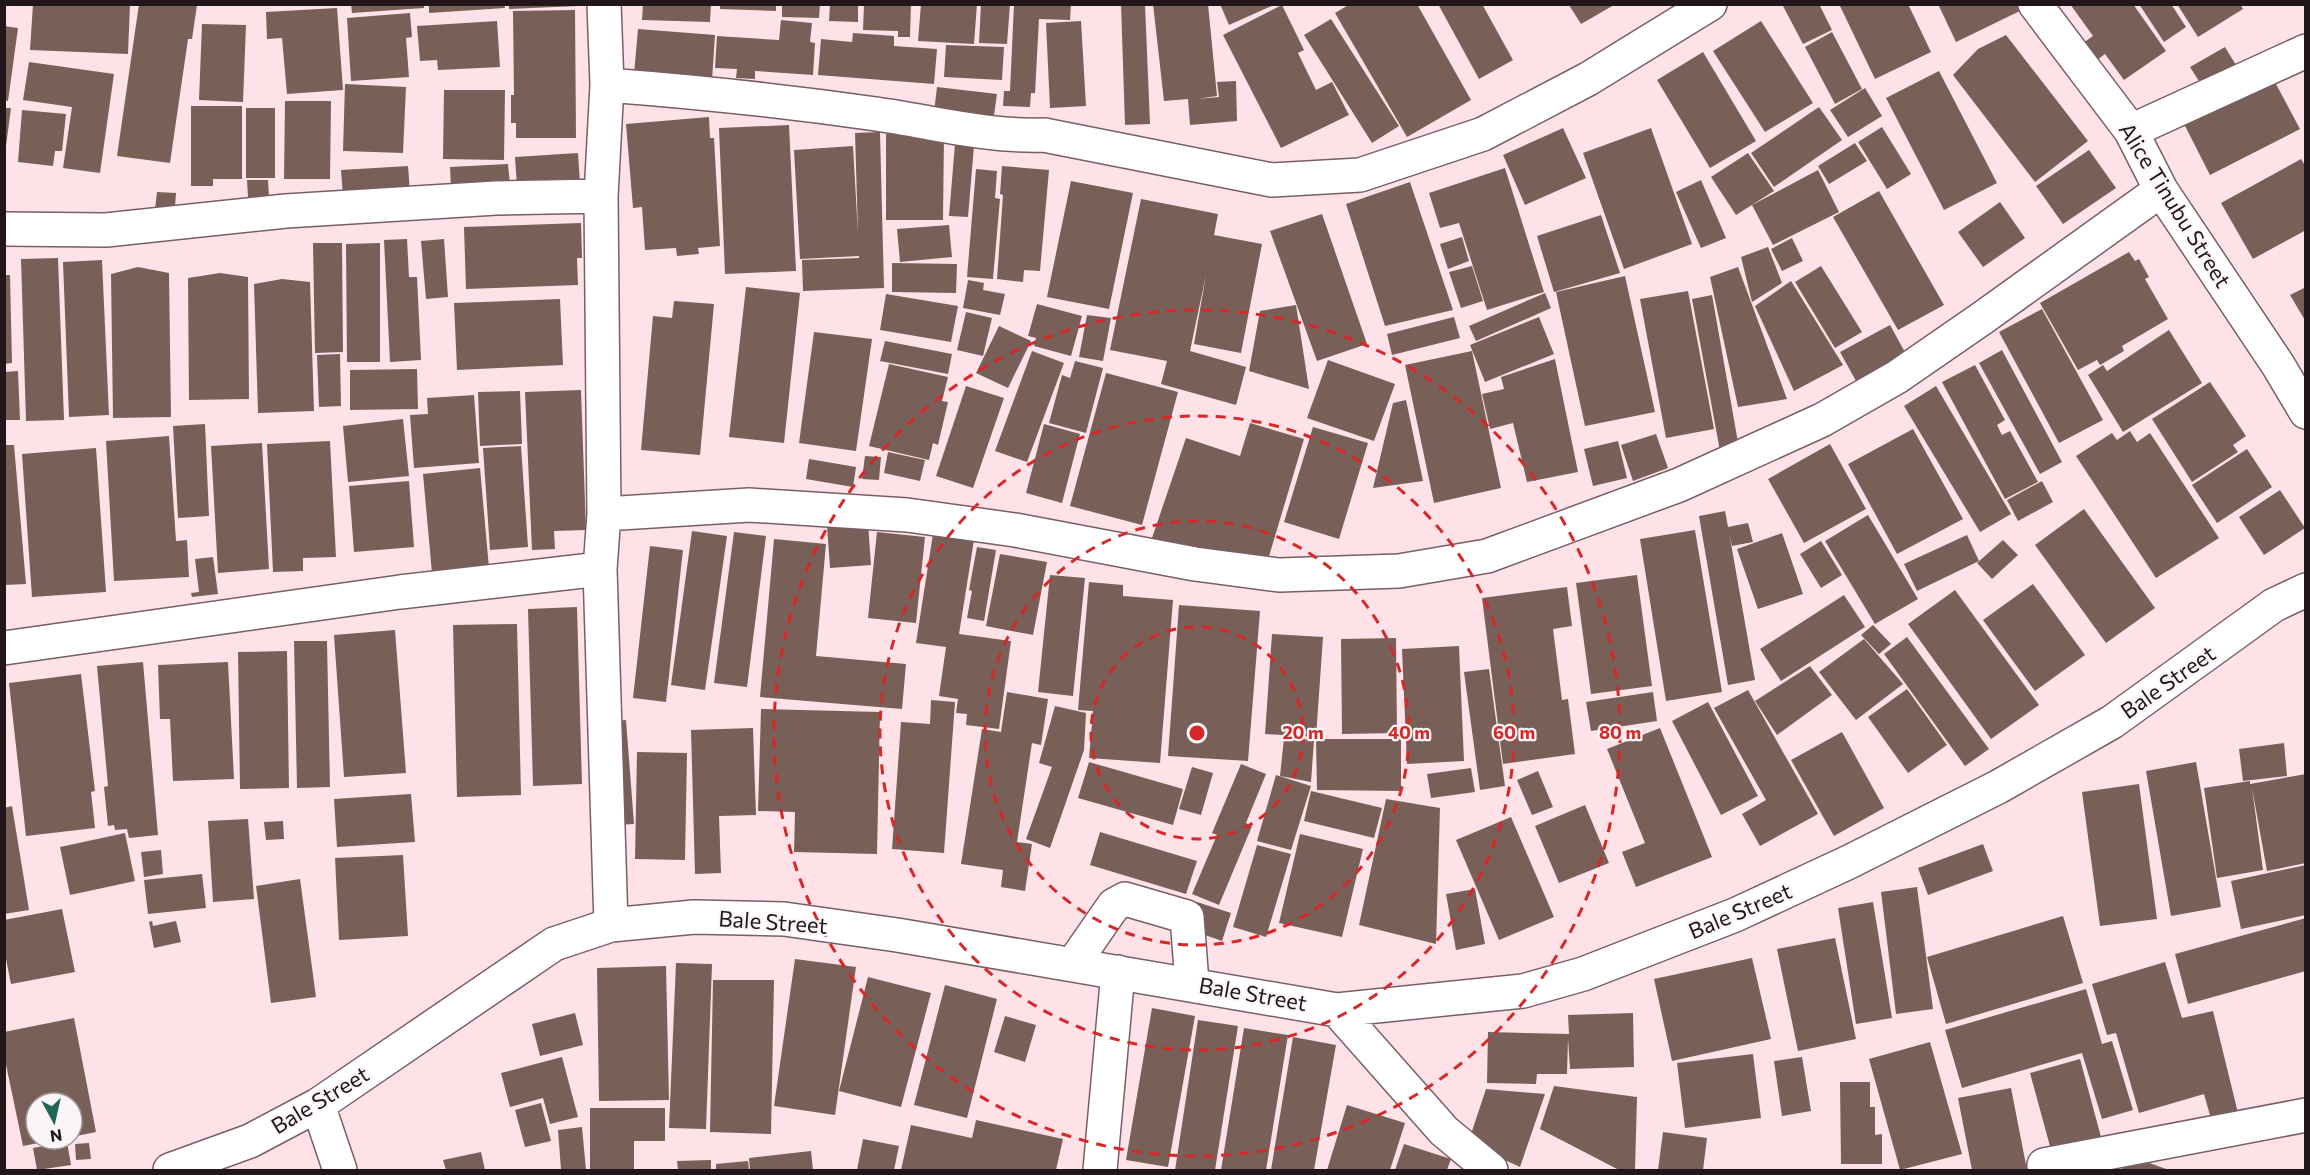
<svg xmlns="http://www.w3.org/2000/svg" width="2310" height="1175" viewBox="0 0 2310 1175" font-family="Commissioner,sans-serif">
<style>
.building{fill:#786059}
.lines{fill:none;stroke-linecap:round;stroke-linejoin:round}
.minor-casing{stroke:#785f65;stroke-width:36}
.minor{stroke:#fff;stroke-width:33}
.ring{fill:none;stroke:#d62828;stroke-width:3;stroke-dasharray:10 8}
.labels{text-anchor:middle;stroke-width:4.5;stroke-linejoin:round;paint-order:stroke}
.street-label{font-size:22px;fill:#21171a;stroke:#fcf5f7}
.centre{fill:#d62828;stroke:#fcf5f7;stroke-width:3}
.ring-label{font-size:18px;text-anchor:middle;font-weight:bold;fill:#d62828;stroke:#fcf5f7;stroke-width:4.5;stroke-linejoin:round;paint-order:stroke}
</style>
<rect width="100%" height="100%" fill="#ffe1e8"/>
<path class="building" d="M33,4H130L128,54L30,50Z
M139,4L197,5L192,39H188L170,163L117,156Z
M351,4H424V8L352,13Z
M429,4H504L505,8L429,13Z
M509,4H577L578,6L509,9Z
M643,4H711L710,22L642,20Z
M720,4H776V11L720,9Z
M782,4H820L819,18L782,17Z
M830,4H858V22L829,21Z
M864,4H911L910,37H898V31L863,30Z
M921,4H977L974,44L918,41Z
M981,4H1010L1007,44L979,43Z
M1014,4H1071L1070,20L1039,19L1035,93H1031L1030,107L1003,106L1004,91H1010Z
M1121,4H1145L1150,124L1125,125Z
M1153,4H1208L1217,96L1197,99L1219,97L1217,82L1236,81L1237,121L1190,125L1188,99L1164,101Z
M1220,4H1276L1229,25Z
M1350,4H1417L1471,100L1407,137L1335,13Z
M1438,4H1482L1513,60L1479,79Z
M1782,4H1819L1832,30L1803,44Z
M1839,4H1908L1931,52L1875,79Z
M1938,4H2019L2022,10L1956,42Z
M2070,4H2133L2166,51L2124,80L2105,54L2089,66L2076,48L2093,36Z
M2139,4H2171L2186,27L2164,42Z
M2177,4H2240L2243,9L2198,37Z
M1282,5L1304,50L1298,53L1316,90L1332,82L1349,115L1281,148L1223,35Z
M1569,5H1614L1581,24Z
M337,8L343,90L287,94L282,38L267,39L266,12Z
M575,10L576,138H516V123H511V95H514L513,11Z
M410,13L412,37L406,38L409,77L351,81L347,18Z
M1331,19L1399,126L1372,143L1304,35Z
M781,20L812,23L810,42L815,43L813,75L755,71V79L736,78L737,69L715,68L717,36L779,40Z
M497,21L500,67L438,70L437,60L420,61L417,26Z
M1081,21L1086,106L1050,108L1046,23Z
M1761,21L1813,103L1765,132L1713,51Z
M202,24L246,25L243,102L199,100Z
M4,26L18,28L8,101L4,100Z
M638,29L715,35L712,80L634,74Z
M1832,32L1862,89L1835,104L1805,47Z
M853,33L894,36V46L937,49L934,84L818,75L821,39L852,42Z
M2006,35L2088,141L2035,182L1953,75L1978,49Z
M946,45L1004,47L1002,80L944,77Z
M2225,47L2236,65L2202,86L2190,67Z
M1703,52L1756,141L1710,168L1657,80Z
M29,62L114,74L100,173L63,168L72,107L23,100Z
M1939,71L1997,183L1944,210L1886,98Z
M2269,71L2300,129L2210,175L2180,116Z
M345,84L406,87L403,153L343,151Z
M937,87L997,94L992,129L933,121Z
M1865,88L1882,116L1848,137L1830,110Z
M444,90H505L504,160L443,159Z
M285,101H331L330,179H284Z
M191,106H242V179H213V186H191Z
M1819,107L1842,140L1774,187L1751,153Z
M4,108H11L6,146L4,145Z
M246,108H275V178H246Z
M22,110L66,114L62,151H55L53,166L18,162Z
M709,117L710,138H714L720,246L698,248L699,254L677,256L676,248L645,250L642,207L633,208L626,124Z
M789,125L796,271L725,274L719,128Z
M1882,127L1911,174L1887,189L1858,142Z
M1563,128L1586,178L1525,205L1503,155Z
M1651,128L1692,244L1624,269L1583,153Z
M880,132L884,288L803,291L802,260L859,258V256L800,259L794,150L853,146L858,234L855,133Z
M886,134H944L943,220H886Z
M1855,143L1867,161L1829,184L1818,166Z
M955,144L974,146L968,217L949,216Z
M2089,150L2116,188L2063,224L2036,186Z
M578,153L580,183L517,187L515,157Z
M1748,153L1774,191L1736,215L1711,177Z
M2301,159L2306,167V230L2253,259L2221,203Z
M508,164L510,185L451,188L450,167Z
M408,166L410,192L343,196L341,170Z
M1002,166L1049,170L1040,271L1024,270L1023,282L997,279L1003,195L1000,194Z
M1505,168L1544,292L1487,310L1459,223L1440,228L1429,193Z
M976,169L997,171L995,198L1000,199L993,279L967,277Z
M1818,170L1839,212L1773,245L1752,205Z
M247,180H268L269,197H248Z
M1701,180L1726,238L1701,248L1676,192Z
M1071,181L1133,193L1109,309L1047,297Z
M1410,182L1453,310L1385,326L1346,204Z
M1879,191L1944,305L1898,330L1833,217Z
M157,192L176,193L174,220L154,218Z
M1141,199L1218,214L1214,235L1262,244L1241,353L1194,344L1206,275L1190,351L1246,367L1236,405L1161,384L1167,361L1110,350Z
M2000,202L2025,238L1983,267L1958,232Z
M1322,214L1367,344L1317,361L1270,231Z
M1601,215L1620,273L1554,292L1537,236Z
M581,223L582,258H577L578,285L466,289L464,227Z
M949,225L952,257L900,262L897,229Z
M1462,237L1469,261L1448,269L1440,244Z
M1792,238L1803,261L1782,271L1771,249Z
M407,239L409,277H417L421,360L390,362L384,240Z
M444,239L448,297L426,299L421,241Z
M313,243H342L343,352L315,353Z
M380,243V362H347L346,244Z
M1768,247L1782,283L1752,302L1741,257Z
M2129,252L2135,261L2139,259L2149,277L2145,279L2168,319L2122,346L2124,351L2100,365L2097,360L2078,370L2040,303Z
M58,258L64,420L26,421L21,259Z
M102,260L109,415L69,417L63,262Z
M892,263L957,264L956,293L892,292Z
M1472,266L1483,301L1461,308L1449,272Z
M1821,266L1862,332L1835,348L1795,282Z
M138,267L169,273L171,417L113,418L111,274Z
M1738,267L1787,399L1738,407L1710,277Z
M220,273L248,277L249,399L189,400L188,278Z
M4,275H10L12,363L4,364Z
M1625,276L1655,412L1585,426L1556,292Z
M282,279L310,282L314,411L258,413L254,284Z
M968,280L984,283L983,290L1005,294L1000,315L963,308Z
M1791,281L1843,365L1794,391L1755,306Z
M746,287L800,293L784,443L729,437Z
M2306,287V322L2290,295Z
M1688,291L1714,429L1666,438L1640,299Z
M1545,293L1551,308L1476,341L1469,326Z
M886,294L958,306L951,342L880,330Z
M1712,295L1739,448L1720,451L1692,299Z
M560,299L563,365L457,370L454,303Z
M674,301L714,304L700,455L641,450L653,316L672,318Z
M1037,304L1082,316L1071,356L1034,346L1036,338L1028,336Z
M1296,305L1309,389L1249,371L1260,311Z
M2042,309L2103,420L2059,443L1999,332Z
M966,312L992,318L983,356L957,350Z
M1087,315L1111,318L1103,361L1079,357Z
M1454,317L1460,338L1392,355L1387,334Z
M1539,317L1554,354L1485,382L1470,345Z
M1890,325L1906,354L1856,381L1840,352Z
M999,326L1031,341L1008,388L976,373Z
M2169,330L2202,383L2123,432L2088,375L2103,365L2107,371Z
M814,332L872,339L856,451L799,443Z
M885,341L952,354L948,374L880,361Z
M2002,350L2062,462L2040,474L1979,363Z
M1032,351L1064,363L1027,462L995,451Z
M1472,351L1501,488L1434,503L1405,365Z
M340,354L341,406L319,407L317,355Z
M1555,359L1578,472L1527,482L1513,423L1490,429L1482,394L1504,389L1501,377Z
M1328,360L1395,384L1374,441L1307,418Z
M1075,361L1103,368L1086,433L1049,423L1062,375L1070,378Z
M889,364L948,377L942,401L948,402L938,445L933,443L929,460L869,446Z
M1975,365L2005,420L1997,425L2002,435L2010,431L2038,482L2005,499L1942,382Z
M417,369L418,409L350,410V370Z
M18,371L20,420H4V372Z
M1106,373L1178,392L1142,525L1070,506Z
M2210,382L2246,436L2233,445L2238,452L2192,482L2152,419Z
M966,386L1004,398L973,488L936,476Z
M1936,386L2011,514L1980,532L1904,406Z
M581,390L586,530L554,531L555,549L532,550L525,392Z
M520,391L522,444L480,446L478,392Z
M474,395L479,463L414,468L410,415L428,414L427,398Z
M1406,400L1423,481L1373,488L1393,403Z
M403,419L409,476L348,482L343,426Z
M1250,423L1304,439L1267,563L1226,551L1222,562L1152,538L1186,438L1240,456Z
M205,424L209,516L178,518L173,426Z
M1044,424L1080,434L1062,503L1026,493Z
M1313,427L1368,443L1339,539L1284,522Z
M1913,429L1963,519L1897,554L1848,464Z
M2130,431L2137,442L2150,433L2219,538L2156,578L2076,456L2112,433L2117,440Z
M1656,434L1668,468L1633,481L1621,445Z
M169,436L176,541L187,540L189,577L114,581L106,441Z
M330,441L336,557L303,558V571L273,572L267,444Z
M1618,441L1627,478L1593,486L1584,449Z
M262,443L269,569L218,573L211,446Z
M1830,444L1866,509L1804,543L1768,479Z
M4,445H14L26,584L4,585Z
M521,446L528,547L490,550L483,448Z
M96,448L106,592L32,597L22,454Z
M2247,449L2272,487L2217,523L2192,485Z
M888,452L925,460L920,481L884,473Z
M865,456L881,457L879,480L862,479Z
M809,459L856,467L853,487L806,479Z
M480,468L489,568L432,573L423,474Z
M409,481L414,547L354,552L349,486Z
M2042,481L2053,502L2018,521L2007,500Z
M2280,490L2305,528L2264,555L2239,517Z
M2084,509L2155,608L2106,643L2035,545Z
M1725,511L1728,527L1748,523L1753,542L1732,546L1729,532L1755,680L1728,685L1699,516Z
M1868,515L1918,599L1875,624L1825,541Z
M868,523L871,565L830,568L827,526Z
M1695,530L1722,692L1666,701L1640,539Z
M692,531L727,536L705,690L671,685Z
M734,532L766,536L747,687L714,683Z
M877,532L925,537L916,623L868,618Z
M1782,533L1803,594L1758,609L1737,549Z
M933,534L974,540L959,634L1011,641L999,729L966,725L967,714L956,713L958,699L939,696L946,647L916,643Z
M1967,535L1979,561L1917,591L1904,564Z
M774,539L826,544L816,656L906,664L902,709L760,697Z
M2003,540L2018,555L1992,579L1977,563Z
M1821,541L1842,575L1821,588L1800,554Z
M650,546L683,550L666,702L633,698Z
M977,547L996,550L984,621L967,618L972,591L969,590Z
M1000,554L1047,562L1033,635L986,626Z
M213,557L218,594L192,597L191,593L199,592L195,559Z
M1050,575L1085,578L1073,696L1038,692Z
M1637,575L1652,686L1591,694L1576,583Z
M1089,582L1123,585V596L1173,600L1160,763L1089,758L1093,711L1078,710Z
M2033,584L2085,655L2035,691L1983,620Z
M1567,587L1572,626L1553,629L1562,700L1568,699L1575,754L1503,764L1482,598Z
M1955,590L2039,705L1991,739L1908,624Z
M1844,595L1865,627L1781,681L1760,649Z
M1179,605L1260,611L1248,761L1168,756Z
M577,607L582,784L533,786L528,609Z
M517,624L521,795L457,797L453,625Z
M1873,625L1891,644L1879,654L1861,635Z
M395,630L406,773L344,777L334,635Z
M1272,634L1323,637L1316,737L1265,734Z
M1907,637L1989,749L1965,766L1884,654Z
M1396,638L1397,733L1342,734L1341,639Z
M1864,639L1903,684L1856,720L1819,672Z
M294,641H327L330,787L297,788Z
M1459,646L1464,761L1407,764L1402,649Z
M287,651L289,788L240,789L238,652Z
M143,662L158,835L129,838L127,829L115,830L114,825L108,826L104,787L108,786L97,666Z
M228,662L234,779L173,781L170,719H160L158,665Z
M1810,666L1832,695L1777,735L1755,701Z
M1489,669L1505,786L1480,790L1464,672Z
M81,674L95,791L91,792L95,828L26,836L9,683Z
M1907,689L1947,745L1908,773L1868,717Z
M1748,690L1818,814L1760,846L1742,814L1766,800L1714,708Z
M1007,692L1048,699L1041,745L1032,743L1017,842L1032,844L1025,891L1001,887L1003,870L961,864L982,729L1001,732Z
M1653,692L1657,721L1591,731L1586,702Z
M931,700L955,702L944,853L892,849L901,722L930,724Z
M1708,702L1758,796L1721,815L1672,721Z
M1055,706L1086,713L1084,750L1050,848L1026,839L1052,767L1039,763Z
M761,709L880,712L877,854L794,852L795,812L758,811Z
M626,720L634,824L615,825L607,722Z
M753,728L756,815L719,816L721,873L695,874L691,730Z
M1660,728L1712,857L1636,887L1622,852L1645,843L1607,749Z
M1842,732L1884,808L1834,836L1791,760Z
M1284,738L1314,740L1311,782L1280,776Z
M1316,739H1401V791L1317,790Z
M2284,743L2287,776L2243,781L2239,749Z
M637,752L687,753L685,860L635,859Z
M1089,762L1183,789L1173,825L1078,798Z
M2196,762L2221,907L2171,916L2146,771Z
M1241,764L1266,774L1246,823L1252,826L1219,905L1192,894L1217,835L1212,833Z
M1192,767L1213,773L1201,815L1179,809Z
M1471,768L1475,792L1431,798L1427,774Z
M1538,771L1553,807L1532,815L1517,780Z
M2306,774V863L2267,871L2252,788L2263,870L2217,878L2204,788L2250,781V784Z
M1276,775L1311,786L1291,850L1257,841Z
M2139,784L2157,919L2100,926L2082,792Z
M1311,791L1382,808L1374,838L1304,821Z
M411,794L415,842L337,847L334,799Z
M1386,799L1440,808L1436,944L1359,925Z
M1585,805L1609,863L1559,883L1535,826Z
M12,806L29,910L4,914V808Z
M1511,817L1554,917L1499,940L1456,840Z
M248,819L254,899L213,902L208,821Z
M283,821L284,839L266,840L264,822Z
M1100,832L1197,861L1186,894L1090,865Z
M125,833L135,881L70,895L60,847Z
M1300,834L1363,849L1342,937L1279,923Z
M1983,844L1993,871L1928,895L1918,868Z
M1257,845L1291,854L1266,937L1233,927Z
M161,850L163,874L144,877L141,852Z
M403,855L408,936L339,940L335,858Z
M2306,865V915L2241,929L2231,881Z
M202,874L206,908L148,914L144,880Z
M300,879L316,997L271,1003L256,886Z
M1917,887L1933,1009L1896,1014L1881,892Z
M1475,889L1485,944L1456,950L1446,894Z
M1197,902L1231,913L1222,941L1188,929Z
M1873,902L1892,1018L1856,1024L1838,908Z
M62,909L75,972L11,984L4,949V920Z
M2063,916L2083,983L1946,1024L1927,957Z
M2306,918V971L2188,1004L2175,954Z
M152,921L153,926L176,921L181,942L154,948L149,922Z
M1835,938L1856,1039L1798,1051L1777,949Z
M1752,958L1771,1039L1672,1061L1654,979Z
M795,959L856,967L835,1115L774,1106Z
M2165,962L2182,1018L2213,1011L2238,1113L2211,1119L2204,1094L2139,1113L2116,1033L2107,1035L2092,984Z
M676,963L712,964L706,1129L669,1128Z
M666,966L669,1100L599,1101L597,968Z
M868,977L931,993L901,1107L839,1091Z
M713,980H774L771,1134L710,1132Z
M945,985L997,999L967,1118L914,1105Z
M2086,989L2102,1044L2112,1041L2133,1110L2102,1119L2082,1053L1962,1088L1945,1030Z
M1152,1008L1195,1016L1168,1167L1126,1160Z
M575,1013L583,1045L540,1056L532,1024Z
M1633,1013L1634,1067L1570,1069L1568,1039L1567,1074H1537L1536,1084L1487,1083L1488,1032L1569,1034L1568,1015Z
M1005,1016L1036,1025L1025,1062L994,1052Z
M74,1018L96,1132L72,1137V1103H36V1139L54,1140L23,1146L4,1055V1032Z
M1198,1020L1238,1026L1215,1170H1175Z
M1244,1028L1288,1035L1266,1170H1221Z
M1293,1037L1336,1045L1314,1170H1271Z
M1930,1042L1962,1154L1900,1170L1869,1059Z
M1753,1054L1761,1118L1685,1128L1677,1063Z
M562,1057L578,1117L550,1124L543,1098L510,1107L501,1073Z
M1802,1057L1811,1111L1782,1116L1774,1061Z
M2080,1059L2101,1137L2051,1150L2030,1073Z
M1840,1082H1870V1107H1875V1135L1882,1134V1164H1841Z
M1554,1086L1637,1097L1635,1170H1619L1540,1129Z
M2011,1088L2027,1170H1972L1958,1098Z
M1486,1089L1545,1094L1520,1167L1468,1143Z
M541,1103L551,1141L525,1147L515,1110Z
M1347,1105L1405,1123L1390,1170H1327Z
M590,1108H665V1141H634V1170H590Z
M976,1120L1063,1139L1056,1170H901L911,1125L972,1138Z
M582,1127L586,1170H561L558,1130Z
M1663,1132L1707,1138L1703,1170H1658Z
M863,1139L899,1146L894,1170H857Z
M67,1142L71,1165L37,1170L33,1148Z
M89,1143L91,1159L76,1160L75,1144Z
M1404,1144L1451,1159L1447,1170H1395Z
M811,1151L813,1170H750L749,1158Z
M481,1152L485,1170H446L443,1160Z
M2127,1155L2169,1170H2122Z
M711,1160V1170H678L677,1161Z
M748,1161L749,1170H716V1164Z"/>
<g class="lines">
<defs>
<path id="minor" d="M604,4L607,85L601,196L604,514L600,569L611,925
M2035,4L2131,131L2161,190L2278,365L2306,412
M607,85C699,92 785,101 876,114C933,122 986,137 1044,135L1272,180L1360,175L1483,134L1588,79L1710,4
M2131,131L2306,51
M4,229L106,230L286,211L496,198L601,196
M604,514L749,505L907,515L1015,530L1195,564L1279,575L1399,571L1487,556L1679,485L1822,420L1897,377L1981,319L2161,190
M4,648L400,592L600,569
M1073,964L1114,905L1125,899L1187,917L1192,983
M1337,1010L1444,1131L1491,1170
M318,1105L340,1170
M2044,1165L2306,1115
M170,1170L250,1141L318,1105L554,944L611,925L694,917L784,919L897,935L1337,1010L1523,991L1583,974L1735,915L1849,862L1998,787L2112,722L2274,605L2306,590
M1100,1170L1118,972"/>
</defs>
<use href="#minor" class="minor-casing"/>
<use href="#minor" class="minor"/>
</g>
<g class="ring">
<circle cx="1197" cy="733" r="106"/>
<circle cx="1197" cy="733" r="212"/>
<circle cx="1197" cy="733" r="317"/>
<circle cx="1197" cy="733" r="423"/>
</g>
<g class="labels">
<g class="street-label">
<text transform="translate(2175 205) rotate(58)" y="8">Alice Tinubu Street</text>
<text transform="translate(2168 682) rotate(-35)" y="8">Bale Street</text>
<text transform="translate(1740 911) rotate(-23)" y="8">Bale Street</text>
<text transform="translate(773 922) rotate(4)" y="8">Bale Street</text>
<text transform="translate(1253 994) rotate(10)" y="8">Bale Street</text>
<text transform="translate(320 1100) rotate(-31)" y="8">Bale Street</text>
</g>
</g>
<circle cx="1197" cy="733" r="9" class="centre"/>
<g class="ring-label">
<text x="1303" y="739">20 m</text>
<text x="1409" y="739">40 m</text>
<text x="1514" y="739">60 m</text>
<text x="1620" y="739">80 m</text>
</g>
<rect width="2310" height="1175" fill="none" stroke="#21171a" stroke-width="12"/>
<g transform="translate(54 1121) rotate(172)"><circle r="28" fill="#fcf5f7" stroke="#a49c9f" stroke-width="1.5"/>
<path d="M0-4.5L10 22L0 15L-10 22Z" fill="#226657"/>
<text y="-9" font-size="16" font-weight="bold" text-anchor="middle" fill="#21171a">N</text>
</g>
</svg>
